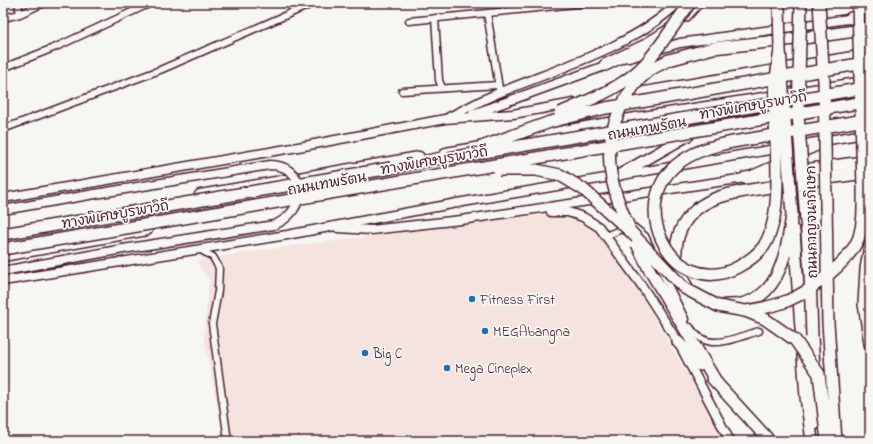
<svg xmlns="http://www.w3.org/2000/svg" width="873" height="444" viewBox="0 0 873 444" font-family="'Indie Flower','Playpen Sans Thai',sans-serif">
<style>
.built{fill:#f5e3e0}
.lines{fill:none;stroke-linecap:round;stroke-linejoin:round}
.minor-casing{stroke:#4a1f2b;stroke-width:9}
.secondary-casing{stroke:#4a1f2b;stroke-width:11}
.trunk-casing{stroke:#4a1f2b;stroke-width:13}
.motorway-casing{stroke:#4a1f2b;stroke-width:14}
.minor{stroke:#f6f6f2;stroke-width:6}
.secondary{stroke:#f6f6f2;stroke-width:8}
.trunk{stroke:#f6f6f2;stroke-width:10}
.motorway{stroke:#f6f6f2;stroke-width:11}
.secondary-bridge-casing{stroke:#4a1f2b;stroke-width:11;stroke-linecap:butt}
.motorway-bridge-casing{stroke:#4a1f2b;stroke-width:14;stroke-linecap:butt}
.secondary-bridge{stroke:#f6f6f2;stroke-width:8}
.motorway-bridge{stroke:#f6f6f2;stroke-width:11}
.poi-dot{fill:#1f6fb2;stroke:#f6f6f2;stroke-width:1.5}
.labels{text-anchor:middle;stroke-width:3.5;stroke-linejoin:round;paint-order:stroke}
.street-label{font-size:14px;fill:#4a1f2b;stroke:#f6f6f2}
.poi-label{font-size:14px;fill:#4a1f2b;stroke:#f6f6f2;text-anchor:start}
</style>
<rect width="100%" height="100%" fill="#f6f6f2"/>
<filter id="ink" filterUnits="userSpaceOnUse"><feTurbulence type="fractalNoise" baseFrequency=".025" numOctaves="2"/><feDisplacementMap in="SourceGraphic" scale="8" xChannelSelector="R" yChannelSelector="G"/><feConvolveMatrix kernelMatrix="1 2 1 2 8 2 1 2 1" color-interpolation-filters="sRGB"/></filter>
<g filter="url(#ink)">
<path class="built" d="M547,214L567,215L581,219L593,228L604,241L632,280L705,404L725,441H224L204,337L209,280L196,261L255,251Z"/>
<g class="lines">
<defs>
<path id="minor" d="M18,3L20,14
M487,13L499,88
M3,18L20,14L44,3
M435,18L439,80L442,88
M409,21L576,4L599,3
M3,68L56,47L151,3
M402,91L498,85
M3,129L160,70L314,3
M606,236L619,230L635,228L645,236L651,249
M201,250L213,257L219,268L218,291L212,324L228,441
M659,266L685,319
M690,327C707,354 734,338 759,331"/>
<path id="secondary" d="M629,58L680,43L855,18
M597,99L870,53
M473,114L610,64
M449,117C466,109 483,99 501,92C557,69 634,46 678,3
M3,198L304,146L445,119L513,114L574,103
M3,210L95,194
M551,212H568L583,217L599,227L642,286L678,342L730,441
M338,228L371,230L461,220L745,178L818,146
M3,271L123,249
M3,281L287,235L457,203L870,133"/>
<path id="trunk" d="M504,142L630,119L870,81
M446,153L486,146
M619,175L689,135
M200,195L419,157
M3,256L147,230"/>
<path id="motorway" d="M869,3L870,14
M685,16L697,3
M851,18L870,15
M669,60L713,48L804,38L870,29
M605,65L644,46L671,29
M391,168L457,155
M745,178L870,161
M794,231L806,397L812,441
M870,245L866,269L864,304L870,344
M649,269L717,383
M687,287C665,254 677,214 714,199C731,192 752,190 770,187C804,181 837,177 870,172
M725,305C778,308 786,256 792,215
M812,337L816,396L815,424
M678,342L700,365
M712,378L767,438"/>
</defs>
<use href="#minor" class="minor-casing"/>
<use href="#secondary" class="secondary-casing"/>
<use href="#trunk" class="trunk-casing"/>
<use href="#motorway" class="motorway-casing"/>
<use href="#minor" class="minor"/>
<use href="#secondary" class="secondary"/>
<use href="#trunk" class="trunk"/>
<use href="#motorway" class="motorway"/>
<defs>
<path id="secondary-bridge" d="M95,194L270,165C286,165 295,173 302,188C298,206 291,218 274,225L123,249"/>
<path id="motorway-bridge" d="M779,3L780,50L792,215
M801,3L798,114L810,273L812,337
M819,3L824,82L828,323L836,441
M780,50C778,63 776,76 775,89C772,132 787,209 764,246C758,254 747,262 738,267C672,303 618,196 688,157C712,143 741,141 768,136C802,131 836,125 870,119
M560,113C589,100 623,88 645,64C662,45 675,23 690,3
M479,148L550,122L606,108L870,62
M449,158L870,87
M499,170H536L560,175L583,189L631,232L684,288L718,306L745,311L765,319L795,340L819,374L827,441
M629,227C610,186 601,151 620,109C627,94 637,80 650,70C656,66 663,63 669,60
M3,234L391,168
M637,244L649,269
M3,249L870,101
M746,311C760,309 774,306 787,301C811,291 850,262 859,237C864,221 863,205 863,188L858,3"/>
</defs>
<use href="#secondary-bridge" class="secondary-bridge-casing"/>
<use href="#motorway-bridge" class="motorway-bridge-casing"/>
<use href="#secondary-bridge" class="secondary-bridge"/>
<use href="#motorway-bridge" class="motorway-bridge"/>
</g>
</g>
<g class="poi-dot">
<circle cx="472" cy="299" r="4"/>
<circle cx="485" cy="331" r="4"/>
<circle cx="365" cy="353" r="4"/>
<circle cx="447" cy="368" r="4"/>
</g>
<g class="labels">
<g class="street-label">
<text transform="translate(753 105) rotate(-10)" y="5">ทางพิเศษบูรพาวิถี</text>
<text transform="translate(647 128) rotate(-10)" y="5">ถนนเทพรัตน</text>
<text transform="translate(434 160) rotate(-10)" y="5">ทางพิเศษบูรพาวิถี</text>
<text transform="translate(327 183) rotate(-10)" y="5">ถนนเทพรัตน</text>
<text transform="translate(115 214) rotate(-10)" y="5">ทางพิเศษบูรพาวิถี</text>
<text transform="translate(811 222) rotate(-91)" y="5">ถนนกาญจนาภิเษก</text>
</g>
<g class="poi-label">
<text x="480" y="304">Fitness First</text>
<text x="493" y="336">MEGAbangna</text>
<text x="373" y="358">Big C</text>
<text x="455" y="373">Mega Cineplex</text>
</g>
</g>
<rect width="873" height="444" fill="none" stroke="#f6f6f2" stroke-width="16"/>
<rect x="8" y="8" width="857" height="428" fill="none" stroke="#4a1f2b" stroke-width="1.5" filter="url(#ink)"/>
</svg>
